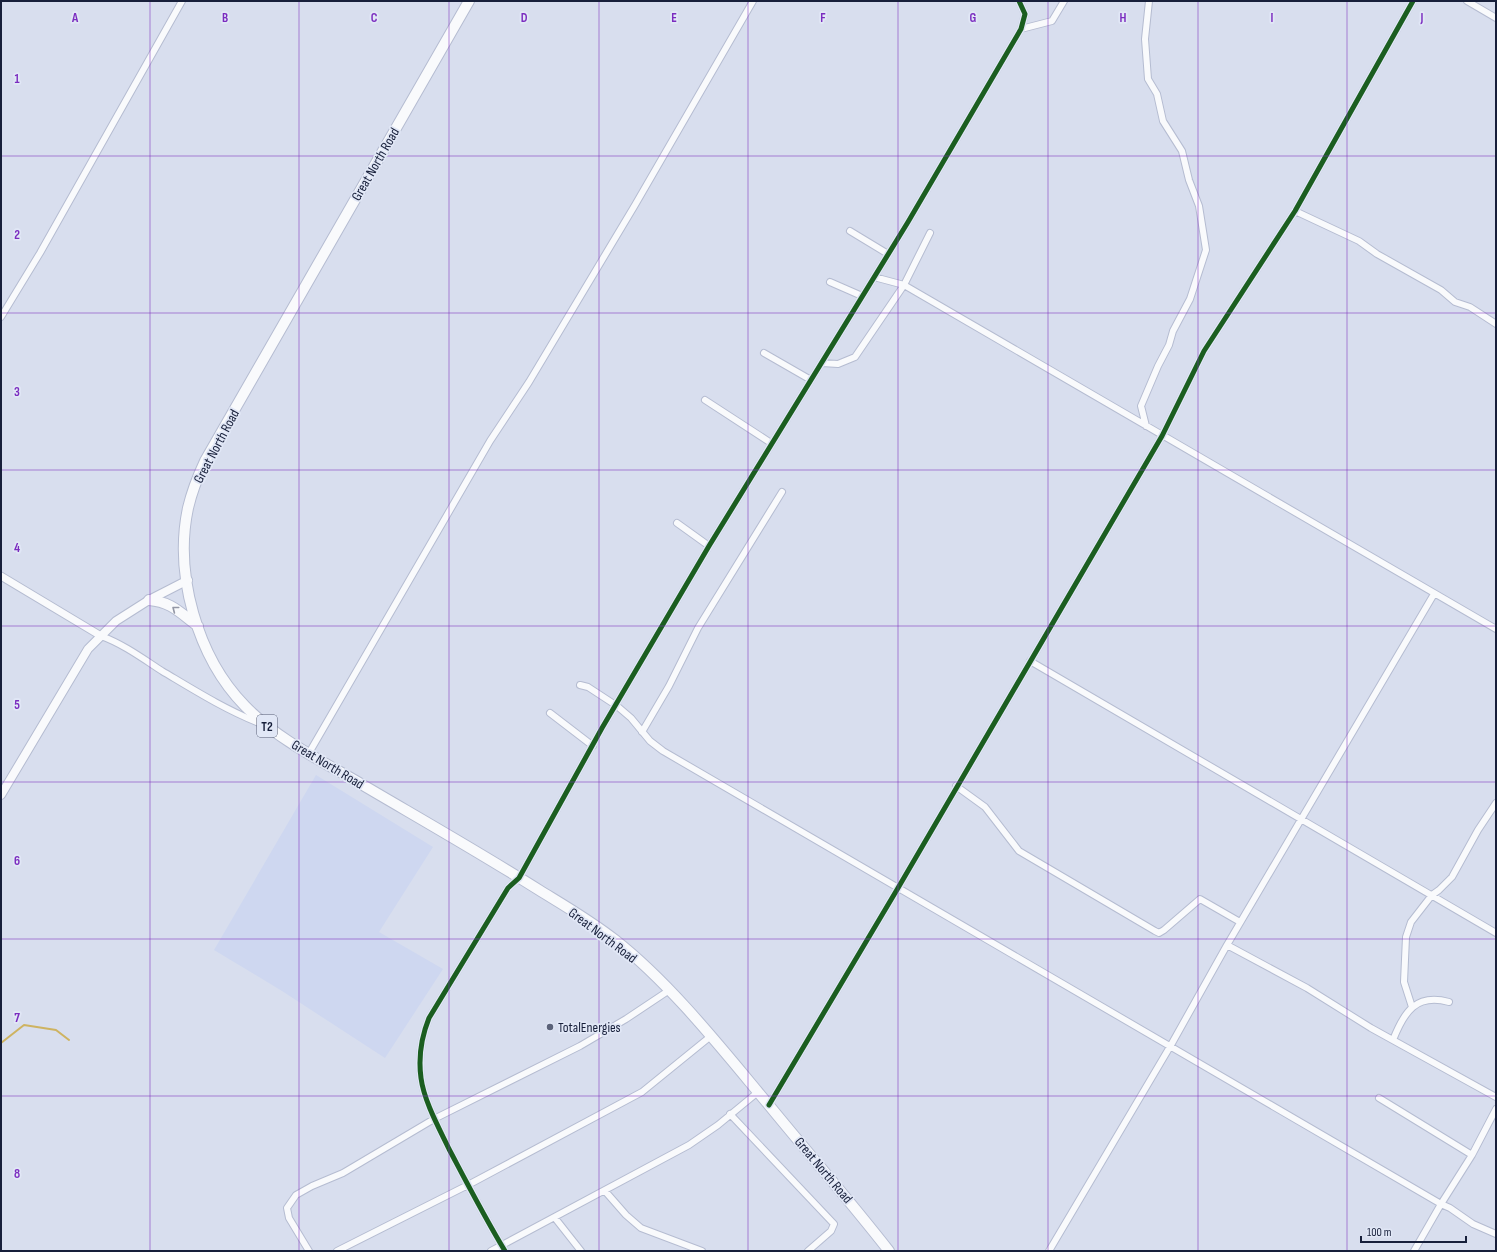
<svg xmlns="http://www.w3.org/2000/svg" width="1497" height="1252" viewBox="0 0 1497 1252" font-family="'Sofia Sans Condensed',sans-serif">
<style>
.built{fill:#ced7f0}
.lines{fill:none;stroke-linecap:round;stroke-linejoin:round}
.stream{stroke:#ceb361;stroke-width:2}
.minor-casing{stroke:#b5bcd1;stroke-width:8}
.tertiary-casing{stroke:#b5bcd1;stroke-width:9}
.secondary-casing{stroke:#b5bcd1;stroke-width:10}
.trunk-casing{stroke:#b5bcd1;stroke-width:12}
.minor{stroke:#f9fafc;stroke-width:6}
.tertiary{stroke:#f9fafc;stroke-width:7}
.secondary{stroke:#f9fafc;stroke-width:8}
.trunk{stroke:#f9fafc;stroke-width:10}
.cycleway-casing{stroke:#e1e7f6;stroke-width:8}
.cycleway{stroke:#1b5e20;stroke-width:5}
.oneway{stroke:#9397a5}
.grid{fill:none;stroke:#7b2cbf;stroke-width:1;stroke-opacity:0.55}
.poi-dot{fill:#5b6279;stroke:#e1e7f6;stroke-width:1.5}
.labels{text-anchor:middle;stroke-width:3.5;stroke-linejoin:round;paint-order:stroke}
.shield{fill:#e1e7f6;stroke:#545b72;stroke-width:1}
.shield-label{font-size:13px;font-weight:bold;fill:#171f3a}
.street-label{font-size:14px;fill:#171f3a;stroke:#e1e7f6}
.poi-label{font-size:14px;fill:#171f3a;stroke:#e1e7f6;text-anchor:start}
.grid-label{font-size:13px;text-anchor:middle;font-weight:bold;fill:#7b2cbf;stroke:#e1e7f6;stroke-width:3.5;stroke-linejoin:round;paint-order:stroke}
</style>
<rect width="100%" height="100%" fill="#d8deee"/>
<path class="built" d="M316,775L433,847L379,932L443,969L385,1058L282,991L214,950Z"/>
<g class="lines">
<path class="stream" d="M1,1043L24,1025L56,1030L69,1040"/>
<defs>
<path id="minor" d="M1467,1L1496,18
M1021,29L1052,21L1064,1
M1295,211L1359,241L1377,254L1441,290L1455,302L1470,307L1496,324
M850,231L888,254
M874,277L904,285L1496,629
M830,282L862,296
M1,317L40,253L182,1
M764,353L811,380
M822,363L838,364L855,357L904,285L930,233
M705,400L771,443
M1146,426L1141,406L1158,366L1169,345L1173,331L1190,299L1206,250L1199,206L1189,180L1182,151L1163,121L1157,94L1148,79L1145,39L1149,1
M677,523L709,546
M101,636C123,644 142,658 162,671C194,690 224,709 259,723
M1030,661L1496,933
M580,685L588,687L617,706L631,718L650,741L663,751L1441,1204L1414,1251
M550,713L593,746
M642,732L669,686L698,628L782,492
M309,753L490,441L529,382L635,205L753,1
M956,786L985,807L1019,851L1155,931L1159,933L1164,930L1200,899L1240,922
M1227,945L1434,594
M1412,1007L1404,982L1406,937L1411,922L1432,895L1439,890L1452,877L1478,830L1496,803
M1393,1040C1404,1012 1416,993 1449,1002
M1379,1098L1472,1155
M769,1105L898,888L1162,436L1204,351L1295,211L1413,1
M1496,1109L1472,1155L1441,1204L1450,1208L1473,1224L1496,1234
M730,1114L834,1224L831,1231L808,1251
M605,1191L626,1215L641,1228L702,1251
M555,1218L581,1251
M309,1251L289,1218L287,1208L296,1195L312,1186L343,1173L434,1119L580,1046L626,1019L668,991
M337,1251L468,1185L642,1092L711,1036
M491,1251L689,1145L718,1125L758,1092
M505,1251C485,1218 467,1183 449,1149C439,1128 424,1101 421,1078C418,1056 421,1038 429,1018L508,888L519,878L602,728L709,546L908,222L1021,29L1025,14L1019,1
M1049,1251L1171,1045L1227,945L1307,988L1371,1028L1496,1097"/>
<path id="tertiary" d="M1,576L101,636"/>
<path id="secondary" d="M1,795L88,649L116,621L149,600L188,580"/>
<path id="trunk" d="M469,1L205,461C198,476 192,491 188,508C174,574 197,657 245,706C276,738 318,759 356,781C417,817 479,852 539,890C565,906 591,921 615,940C671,984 722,1049 768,1104C808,1153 850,1201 889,1251
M149,600C172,602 180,613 198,626"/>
</defs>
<use href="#minor" class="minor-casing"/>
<use href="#tertiary" class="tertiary-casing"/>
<use href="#secondary" class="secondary-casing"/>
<use href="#trunk" class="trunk-casing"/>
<use href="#minor" class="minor"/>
<use href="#tertiary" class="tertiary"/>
<use href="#secondary" class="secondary"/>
<use href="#trunk" class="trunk"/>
<defs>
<path id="cycleway" d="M769,1105L898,888L1162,436L1204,351L1295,211L1413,1
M505,1251C485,1218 467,1183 449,1149C439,1128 424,1101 421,1078C418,1056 421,1038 429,1018L508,888L519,878L602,728L709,546L908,222L1021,29L1025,14L1019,1"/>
</defs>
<use href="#cycleway" class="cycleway-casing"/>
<use href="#cycleway" class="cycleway"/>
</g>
<defs><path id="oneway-chevron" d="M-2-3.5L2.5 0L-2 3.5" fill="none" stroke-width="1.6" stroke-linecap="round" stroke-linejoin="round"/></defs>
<use class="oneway" href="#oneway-chevron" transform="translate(175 609) rotate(-142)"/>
<path class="grid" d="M150,1V1251M299,1V1251M449,1V1251M599,1V1251M748,1V1251M898,1V1251M1048,1V1251M1198,1V1251M1347,1V1251M1,156H1496M1,313H1496M1,470H1496M1,626H1496M1,782H1496M1,939H1496M1,1096H1496"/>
<circle class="poi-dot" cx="550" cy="1027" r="4"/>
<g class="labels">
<rect class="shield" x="257" y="715" width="20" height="22" rx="3"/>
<g class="shield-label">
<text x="267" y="731">T2</text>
</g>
<g class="street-label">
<text transform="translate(375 164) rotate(-60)" y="5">Great North Road</text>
<text transform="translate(216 446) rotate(-62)" y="5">Great North Road</text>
<text transform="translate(328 764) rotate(31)" y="5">Great North Road</text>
<text transform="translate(603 935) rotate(37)" y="5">Great North Road</text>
<text transform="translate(824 1170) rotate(50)" y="5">Great North Road</text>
</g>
<g class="poi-label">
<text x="558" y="1032">TotalEnergies</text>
</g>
</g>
<g class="grid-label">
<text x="75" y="22">A</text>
<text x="225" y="22">B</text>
<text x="374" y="22">C</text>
<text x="524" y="22">D</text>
<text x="674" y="22">E</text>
<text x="823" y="22">F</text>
<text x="973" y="22">G</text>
<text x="1123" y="22">H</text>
<text x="1272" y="22">I</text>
<text x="1422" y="22">J</text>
<text x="17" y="83">1</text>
<text x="17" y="239">2</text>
<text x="17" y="396">3</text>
<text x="17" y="552">4</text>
<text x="17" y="709">5</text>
<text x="17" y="865">6</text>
<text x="17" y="1022">7</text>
<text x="17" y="1178">8</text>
</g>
<rect width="1497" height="1252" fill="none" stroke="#171f3a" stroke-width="4"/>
<path d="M1361 1236v6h105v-6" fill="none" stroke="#171f3a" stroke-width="2"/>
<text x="1367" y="1236" font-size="12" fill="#171f3a" stroke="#e1e7f6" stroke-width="3" paint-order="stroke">100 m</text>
</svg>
